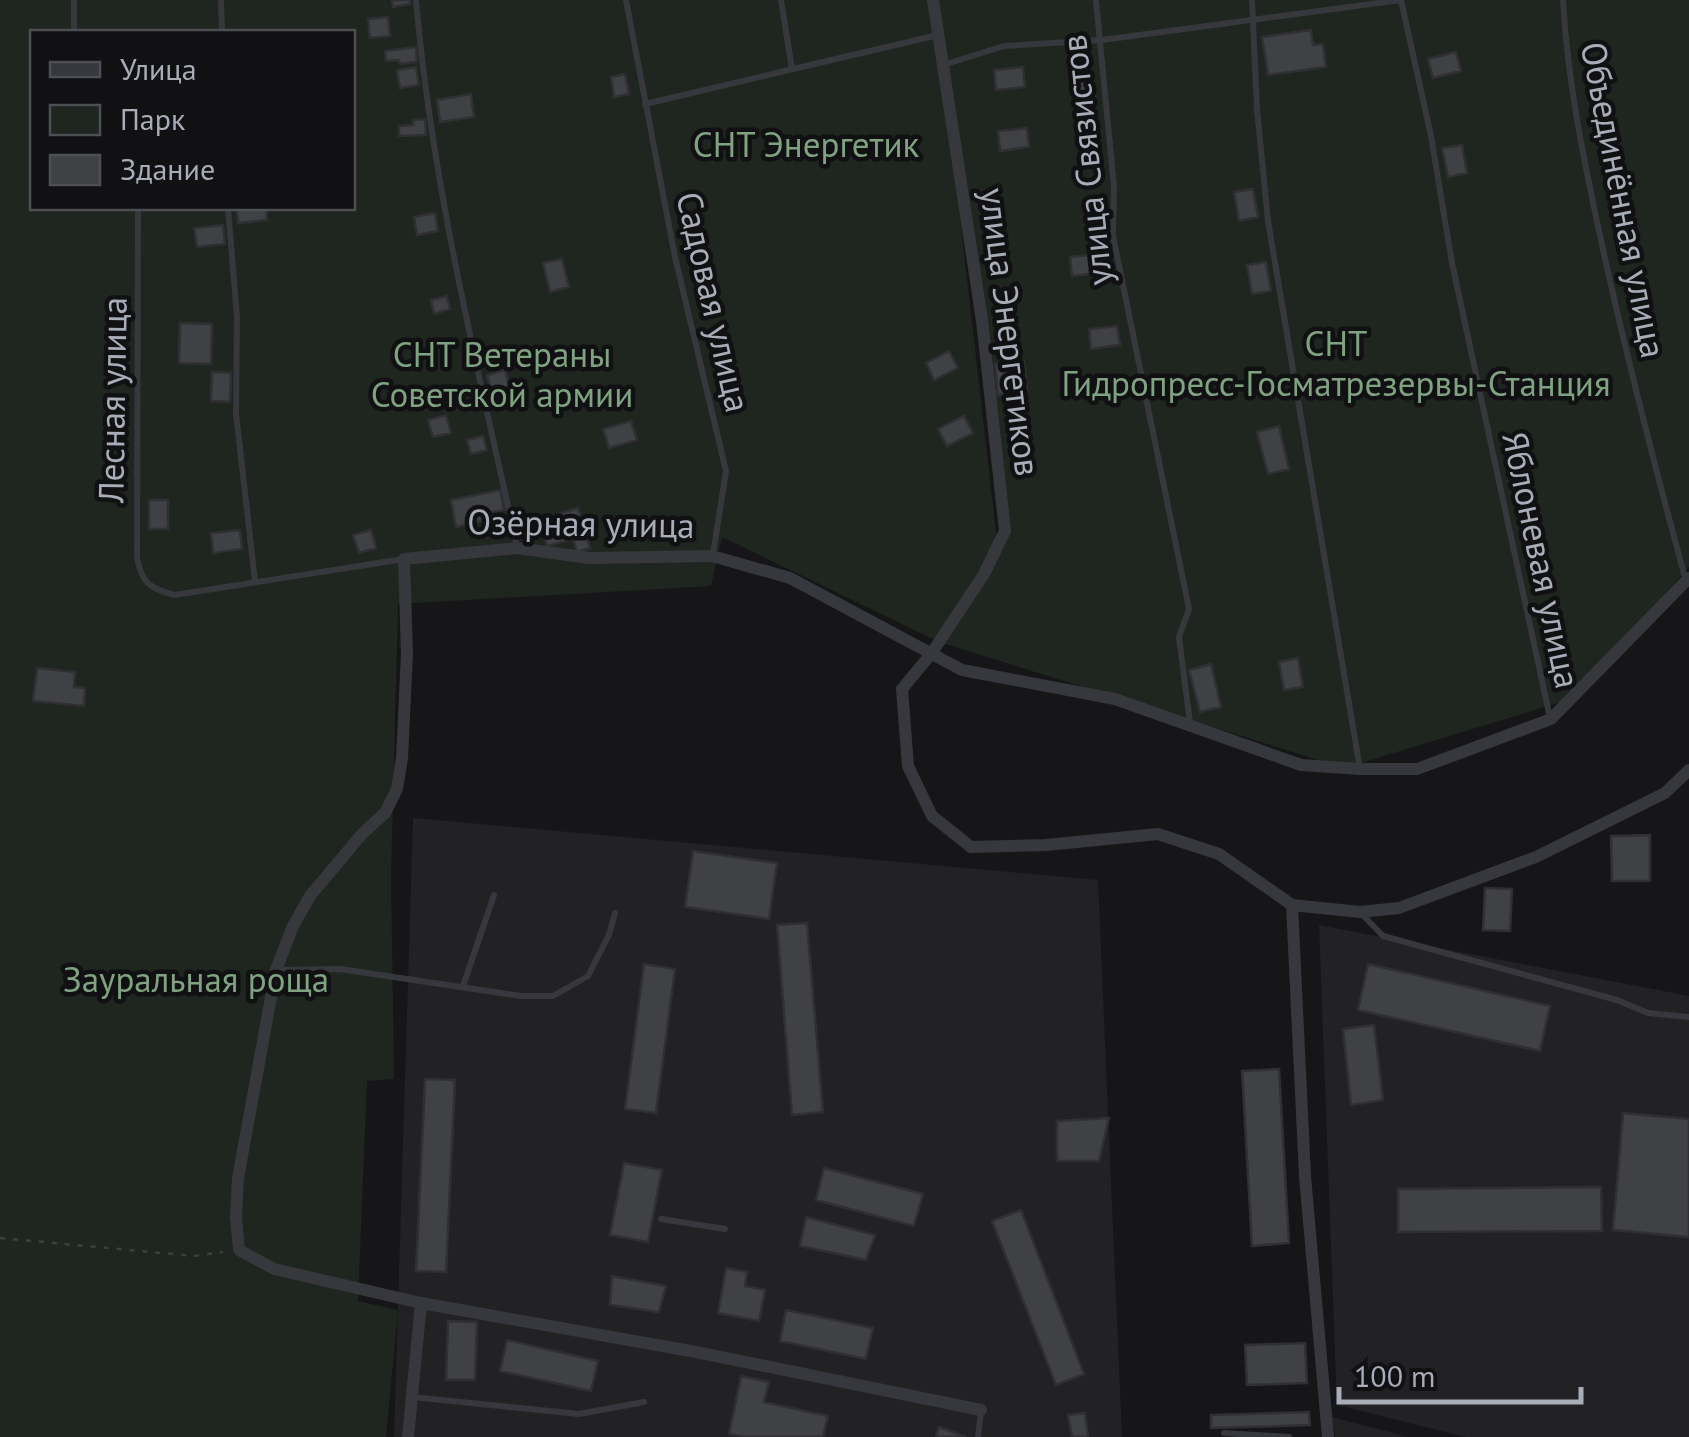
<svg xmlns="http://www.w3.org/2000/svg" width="1689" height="1437" viewBox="0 0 1689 1437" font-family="'PT Sans',sans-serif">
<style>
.built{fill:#222225}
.green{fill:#1e261f;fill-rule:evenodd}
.building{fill:#404145;stroke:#303034;stroke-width:2.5}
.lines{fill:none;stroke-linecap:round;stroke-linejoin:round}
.path{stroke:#3d3f44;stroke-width:2.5;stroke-dasharray:5 8;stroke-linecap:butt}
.lane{stroke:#37383d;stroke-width:6}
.street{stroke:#37383d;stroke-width:12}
.labels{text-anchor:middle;stroke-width:9;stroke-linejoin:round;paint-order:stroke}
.park-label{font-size:35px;fill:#7fa381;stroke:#111113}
.street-label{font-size:35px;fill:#a8adb8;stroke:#111113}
</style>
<rect width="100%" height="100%" fill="#161618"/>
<path class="built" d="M413,818L1098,880L1122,1437H394Z
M1319,925L1689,996V1437H1466L1337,1405Z
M1332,1417L1408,1437H1335Z"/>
<path class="green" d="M0,0H1689V567L1571,699L1344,768L939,642L722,537L711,586L398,604L391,877L394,1079L367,1081L358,1301L398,1310L386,1437H0ZM32,32H352V208H32ZM952,147L1004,531L997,541Z"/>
<path class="building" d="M392,0H410V4L393,7Z
M388,17L390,36L370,38L368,19Z
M1311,30L1313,45L1323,44L1326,67L1268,75L1262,37Z
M416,47L417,62L400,64L399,60L386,61L385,51Z
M1456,52L1461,71L1433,78L1428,59Z
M416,67L419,85L400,88L397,70Z
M1023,67L1025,87L996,90L994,70Z
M625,74L629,94L614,97L611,77Z
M1092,74L1096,103L1077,106L1073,77Z
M471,94L474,117L440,122L437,100Z
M425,119L426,135L399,136V126L413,125V120Z
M1027,128L1029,147L1000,151L998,131Z
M1462,145L1467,173L1448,177L1442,148Z
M1253,189L1258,217L1239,221L1234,192Z
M237,208H266L267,220L238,223Z
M435,213L438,231L417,235L414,217Z
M223,225L225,244L197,247L194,228Z
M1099,254L1101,273L1072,276L1070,257Z
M562,259L569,287L550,292L543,263Z
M1266,262L1271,291L1252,294L1247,265Z
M447,296L450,309L434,314L431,300Z
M180,323L212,324L211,364L179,363Z
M1117,326L1120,345L1091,349L1089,329Z
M949,351L958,368L934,380L926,363Z
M1024,361L1027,391L998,395L995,364Z
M505,370L510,388L492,393L487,375Z
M212,372L231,373L230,402L211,401Z
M446,415L451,433L433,437L428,420Z
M964,416L973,433L947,446L938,429Z
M631,421L637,440L609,448L603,429Z
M1279,426L1289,469L1268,474L1257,432Z
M483,436L487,450L471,454L467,440Z
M500,490L504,510L488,513L489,520L456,527L451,500Z
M149,500H168V529H149Z
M578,508L590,548L577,552L573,539L547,546L539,520Z
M240,530L242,549L213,553L211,533Z
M371,530L376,548L359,553L353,535Z
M1298,658L1303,687L1284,690L1279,662Z
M1211,664L1221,707L1200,712L1189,670Z
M37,668L75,672L74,687L85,688L84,706L33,701Z
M1650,835V881H1612L1611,836Z
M693,851L777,863L769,919L685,907Z
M1485,888L1512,889L1510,931L1483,930Z
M807,923L823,1112L792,1115L777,925Z
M644,964L675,969L656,1113L625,1109Z
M1368,964L1550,1006L1540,1051L1358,1010Z
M1374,1025L1383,1100L1351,1105L1343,1029Z
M1279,1069L1289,1243L1252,1246L1242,1071Z
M425,1079L455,1080L446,1272L416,1271Z
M1623,1113L1689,1119V1237L1613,1230Z
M1109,1118L1099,1161H1057V1121Z
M624,1163L662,1170L648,1242L610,1235Z
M824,1168L923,1194L914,1226L816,1200Z
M1601,1187L1602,1231L1398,1232V1189Z
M1021,1210L1084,1374L1056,1385L992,1221Z
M806,1217L875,1235L866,1260L800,1246Z
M726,1268L747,1272L745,1286L765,1290L759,1321L718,1313Z
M612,1276L666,1286L659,1312L610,1305Z
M786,1310L873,1328L866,1359L780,1341Z
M448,1321L477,1322L475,1380H446Z
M507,1340L598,1361L591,1391L500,1371Z
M1305,1343L1307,1383L1247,1385L1245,1345Z
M741,1376L769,1382L764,1402L828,1416L823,1437H744L729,1434Z
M1309,1412L1310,1425L1211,1428V1415Z
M1085,1413L1088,1437H1072L1068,1415Z
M939,1427L966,1437H936Z"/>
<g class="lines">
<path class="path" d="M0,1238L194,1256L223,1252"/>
<path class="lane" d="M74,0V32
M221,0L222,32
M416,0C432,185 477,366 517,546
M626,0L675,257L726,471L713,554
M781,0L792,69
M1096,0L1114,187L1113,236L1189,609L1179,637L1190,723
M1252,0L1257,109L1268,221L1360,769
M1563,0C1568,89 1587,176 1606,263C1630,370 1657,475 1686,581
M943,65L1004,46L1102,40L1401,0L1431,136L1452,263L1550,718
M645,104L938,35
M138,208L137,558C142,583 149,588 174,595L404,559
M228,208L237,317L236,413L255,581
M1361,913L1383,936L1617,1000L1648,1013L1689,1017
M277,970L340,969L521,996H553L588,976L609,935L615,913
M463,986L494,895
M661,1219L725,1229
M412,1397L579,1414L644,1402
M1224,1433L1289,1437
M978,1437L981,1412"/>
<path class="street" d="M933,0L982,320L1005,531L984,574L931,654L902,689L908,766L932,816L971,847L1046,845L1158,834L1219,854L1292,905L1360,912L1399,908L1536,857L1665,793L1689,770
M1292,905L1305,1176L1328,1437
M981,1410L696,1352L421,1303L274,1269L239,1250L236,1217L238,1178L276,970L293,926L310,896L362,834L385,813L397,789L402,758L407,654L404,559L517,548L589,558L712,556L790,578L962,670L1115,699L1301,765L1360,769H1417L1551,719L1689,578
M408,1437L421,1303"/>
</g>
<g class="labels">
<g class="park-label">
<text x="806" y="157">СНТ Энергетик</text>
<text x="1336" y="356">СНТ<tspan x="1336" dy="40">Гидропресс-Госматрезервы-Станция</tspan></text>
<text x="502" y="367">СНТ Ветераны<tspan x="502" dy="40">Советской армии</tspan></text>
<text x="196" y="992">Зауральная роща</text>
</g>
<g class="street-label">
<text transform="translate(1087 160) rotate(-96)" y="12">улица Связистов</text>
<text transform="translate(1623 200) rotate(79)" y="12">Объединённая улица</text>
<text transform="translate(713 302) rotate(77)" y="12">Садовая улица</text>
<text transform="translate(1010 332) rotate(83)" y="12">улица Энергетиков</text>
<text transform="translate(113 400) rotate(-89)" y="12">Лесная улица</text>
<text transform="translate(581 524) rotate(1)" y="12">Озёрная улица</text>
<text transform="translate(1541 560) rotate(78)" y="12">Яблоневая улица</text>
</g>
</g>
<rect x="30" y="30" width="325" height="180" fill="#111113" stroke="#4d4f55" stroke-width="2.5"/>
<rect x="50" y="62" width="50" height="15" fill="#37383d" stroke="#4d4f55" stroke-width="2.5"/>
<text x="120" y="80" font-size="30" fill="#a8adb8">Улица</text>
<rect x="50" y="105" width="50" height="30" fill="#1e261f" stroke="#4d4f55" stroke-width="2.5"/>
<text x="120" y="130" font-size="30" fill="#a8adb8">Парк</text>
<rect x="50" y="155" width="50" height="30" fill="#404145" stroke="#4d4f55" stroke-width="2.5"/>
<text x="120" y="180" font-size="30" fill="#a8adb8">Здание</text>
<path d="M1339 1387v15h242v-15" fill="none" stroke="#a8adb8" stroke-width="5"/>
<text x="1354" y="1387" font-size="30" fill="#a8adb8" stroke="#111113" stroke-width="8" paint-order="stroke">100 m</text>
</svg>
